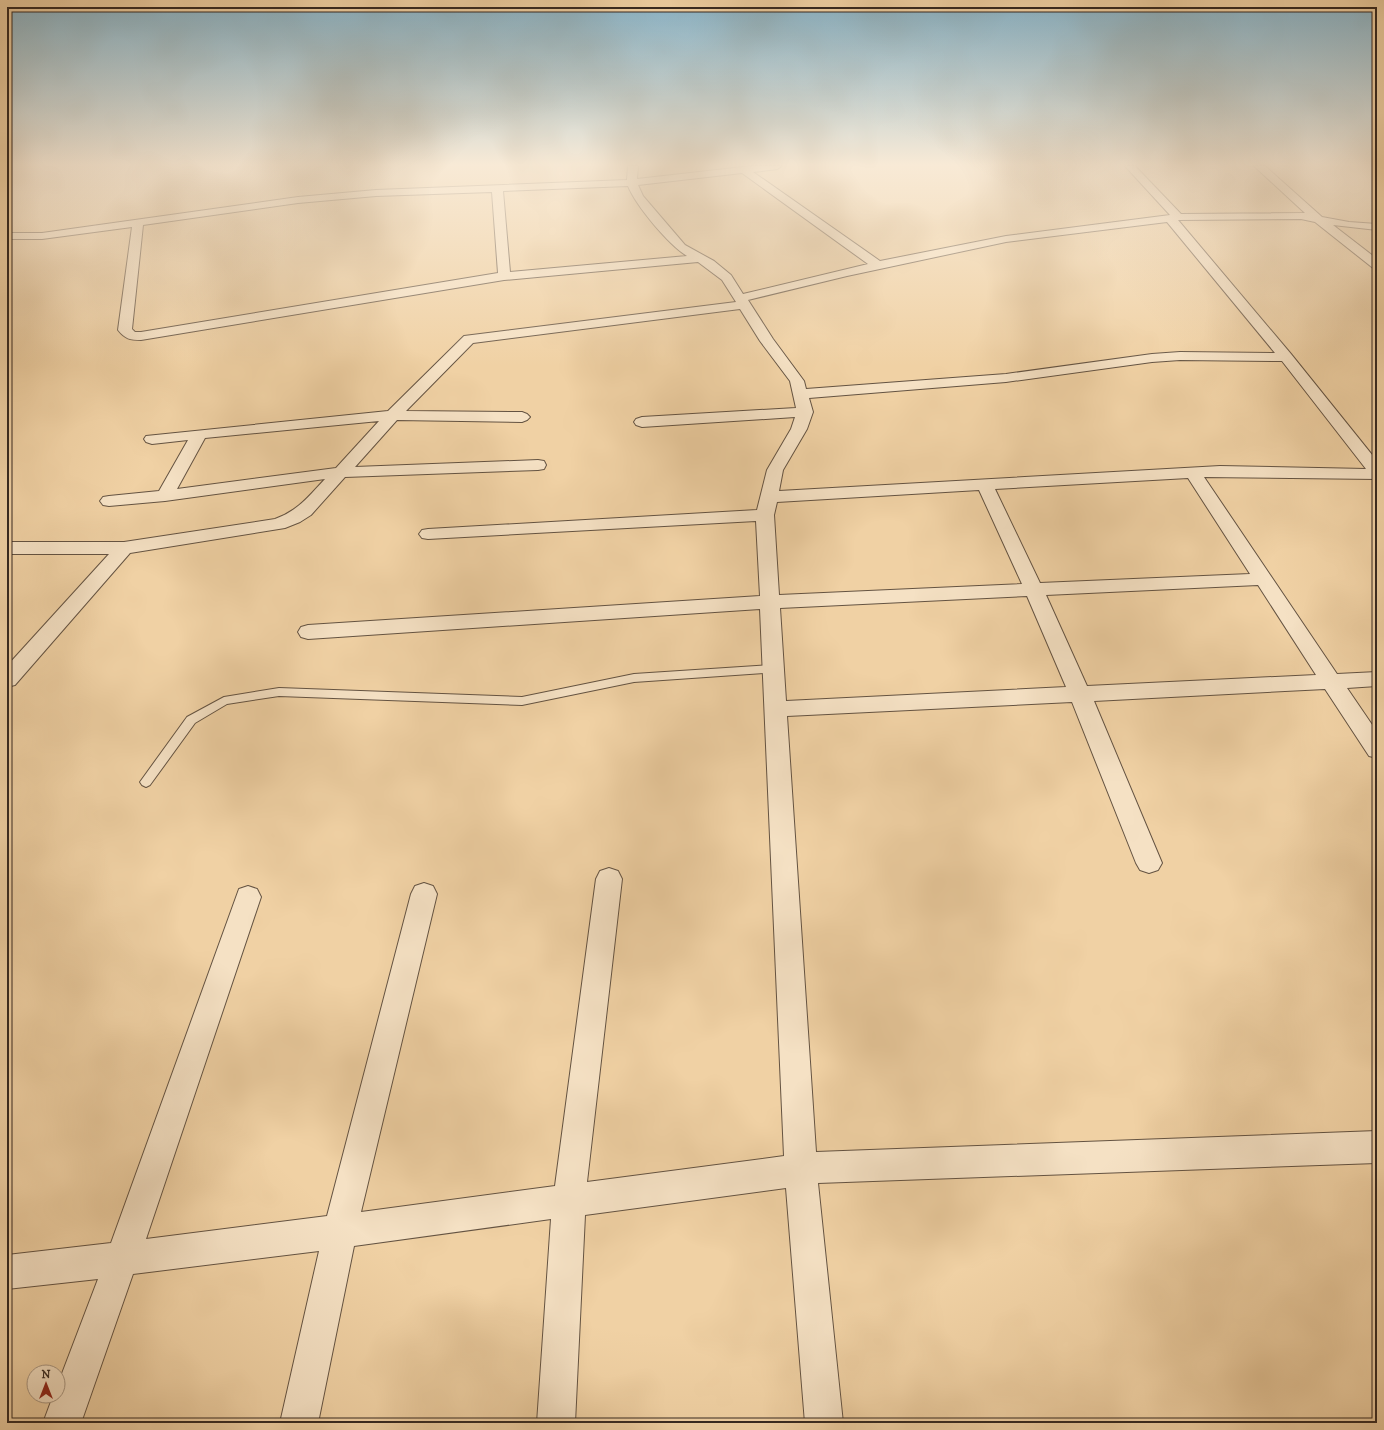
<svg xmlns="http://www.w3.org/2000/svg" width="1384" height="1430" viewBox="0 0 1384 1430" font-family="'IM FELL DW Pica',serif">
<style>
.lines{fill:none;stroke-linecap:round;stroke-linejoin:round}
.lane-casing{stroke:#645342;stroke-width:2}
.street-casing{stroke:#645342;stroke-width:2}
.lane{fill:#f5e1c4;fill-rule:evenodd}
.street{fill:#f5e1c4;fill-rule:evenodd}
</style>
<rect width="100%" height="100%" fill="#f0d1a4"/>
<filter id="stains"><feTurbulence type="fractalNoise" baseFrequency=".005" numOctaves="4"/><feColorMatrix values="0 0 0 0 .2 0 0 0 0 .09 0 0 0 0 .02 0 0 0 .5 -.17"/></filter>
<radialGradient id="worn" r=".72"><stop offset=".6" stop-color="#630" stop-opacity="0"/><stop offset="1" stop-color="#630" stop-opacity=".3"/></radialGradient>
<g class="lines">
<defs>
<path id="lane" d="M773,665L777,666L778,669L777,672L634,682L522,705L279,696L227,704L195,723L150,785L146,787L142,785L140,782L187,717L224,697L279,688L522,697L634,674Z"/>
<path id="street" d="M628,166H638L637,179L752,166H782L777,169L753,172L880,261L1006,236L1170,215L1125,166H1135L1181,214L1305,213L1254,166H1265L1322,217L1349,222L1377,224V230L1333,225L1377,259V269L1373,268L1315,222L1301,219L1178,220L1291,354L1377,461V479L1204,477L1337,674L1377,672V686L1347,688L1377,732V758L1369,756L1325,689L1094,701L1162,863L1158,870L1149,873L1140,870L1136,863L1072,702L787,716L816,1152L1377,1131V1163L818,1183L843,1423H805L786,1188L585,1215L575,1423H537L551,1219L354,1246L318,1423H280L319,1251L133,1274L81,1423H43L53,1396H58V1384L98,1279L7,1289V1255L111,1243L239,889L248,886L257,889L261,897L146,1239L327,1216L411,894L415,886L424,883L433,886L437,894L361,1212L555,1186L596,879L600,871L609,868L618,871L622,879L587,1182L784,1156L760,609L308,639L301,637L298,632L301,627L308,625L760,596L756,521L428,539L422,538L419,534L422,530L428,529L757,510L767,470L791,429L795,417L642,427L636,425L634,422L636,419L642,417L796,408L790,381L760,341L740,309L473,343L406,411L522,412L527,414L530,417L527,420L522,422L397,420L355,467L538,460L544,461L546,465L544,469L538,470L345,477L311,515L300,522L285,528L130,553L15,685L7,687V666L109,554H7V542H124L275,519C299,510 308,497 325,479L165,501L109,506L103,505L100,501L103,497L109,496L159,491L188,440L152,444L146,442L144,439L146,436L388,411L464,336L736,302L722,280L698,262L504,280L141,340C130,340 125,339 118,330L132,227L42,239H7V233H42L298,197L376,190L627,180ZM742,173L868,264L743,294L731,275L714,261L685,245L643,196L638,185ZM628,186C636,206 669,245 687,256L510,272L503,191ZM492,192L498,273L141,332H135L132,329L143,225L298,203L376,196ZM1167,222L1275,353L1180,352L1152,354L1006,374L806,389L804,381L773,339L748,300L847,276L1006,242ZM1180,360L1282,361L1366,469L1220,466L779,491L783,470L807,429L813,412L809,398L1006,382L1152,362ZM379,421L336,468L177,489L205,438ZM1188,478L1250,574L1040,583L995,489ZM979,490L1022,584L779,595L774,515L777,502ZM1258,585L1316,675L1087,686L1046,595ZM1027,596L1066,687L786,701L780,608Z"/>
</defs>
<use href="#lane" class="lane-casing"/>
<use href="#street" class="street-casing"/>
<use href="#lane" class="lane"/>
<use href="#street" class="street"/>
</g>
<linearGradient id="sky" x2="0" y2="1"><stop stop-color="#89b6cc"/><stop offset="0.45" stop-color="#f8ead6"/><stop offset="1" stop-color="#f8ead6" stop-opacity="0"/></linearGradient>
<rect width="1384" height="366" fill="url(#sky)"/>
<rect width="1384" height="1430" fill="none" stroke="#f0d1a4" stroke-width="24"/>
<rect x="8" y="8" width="1368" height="1414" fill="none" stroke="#362921" stroke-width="2"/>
<rect x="12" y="12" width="1360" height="1406" fill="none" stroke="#362921"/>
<g transform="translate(46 1384)"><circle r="19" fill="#f5e1c4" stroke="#a99783"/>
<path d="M0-3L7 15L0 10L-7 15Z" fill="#8f2418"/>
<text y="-6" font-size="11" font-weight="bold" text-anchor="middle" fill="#362921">N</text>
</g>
<rect width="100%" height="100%" filter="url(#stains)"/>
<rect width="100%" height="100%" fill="url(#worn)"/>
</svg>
